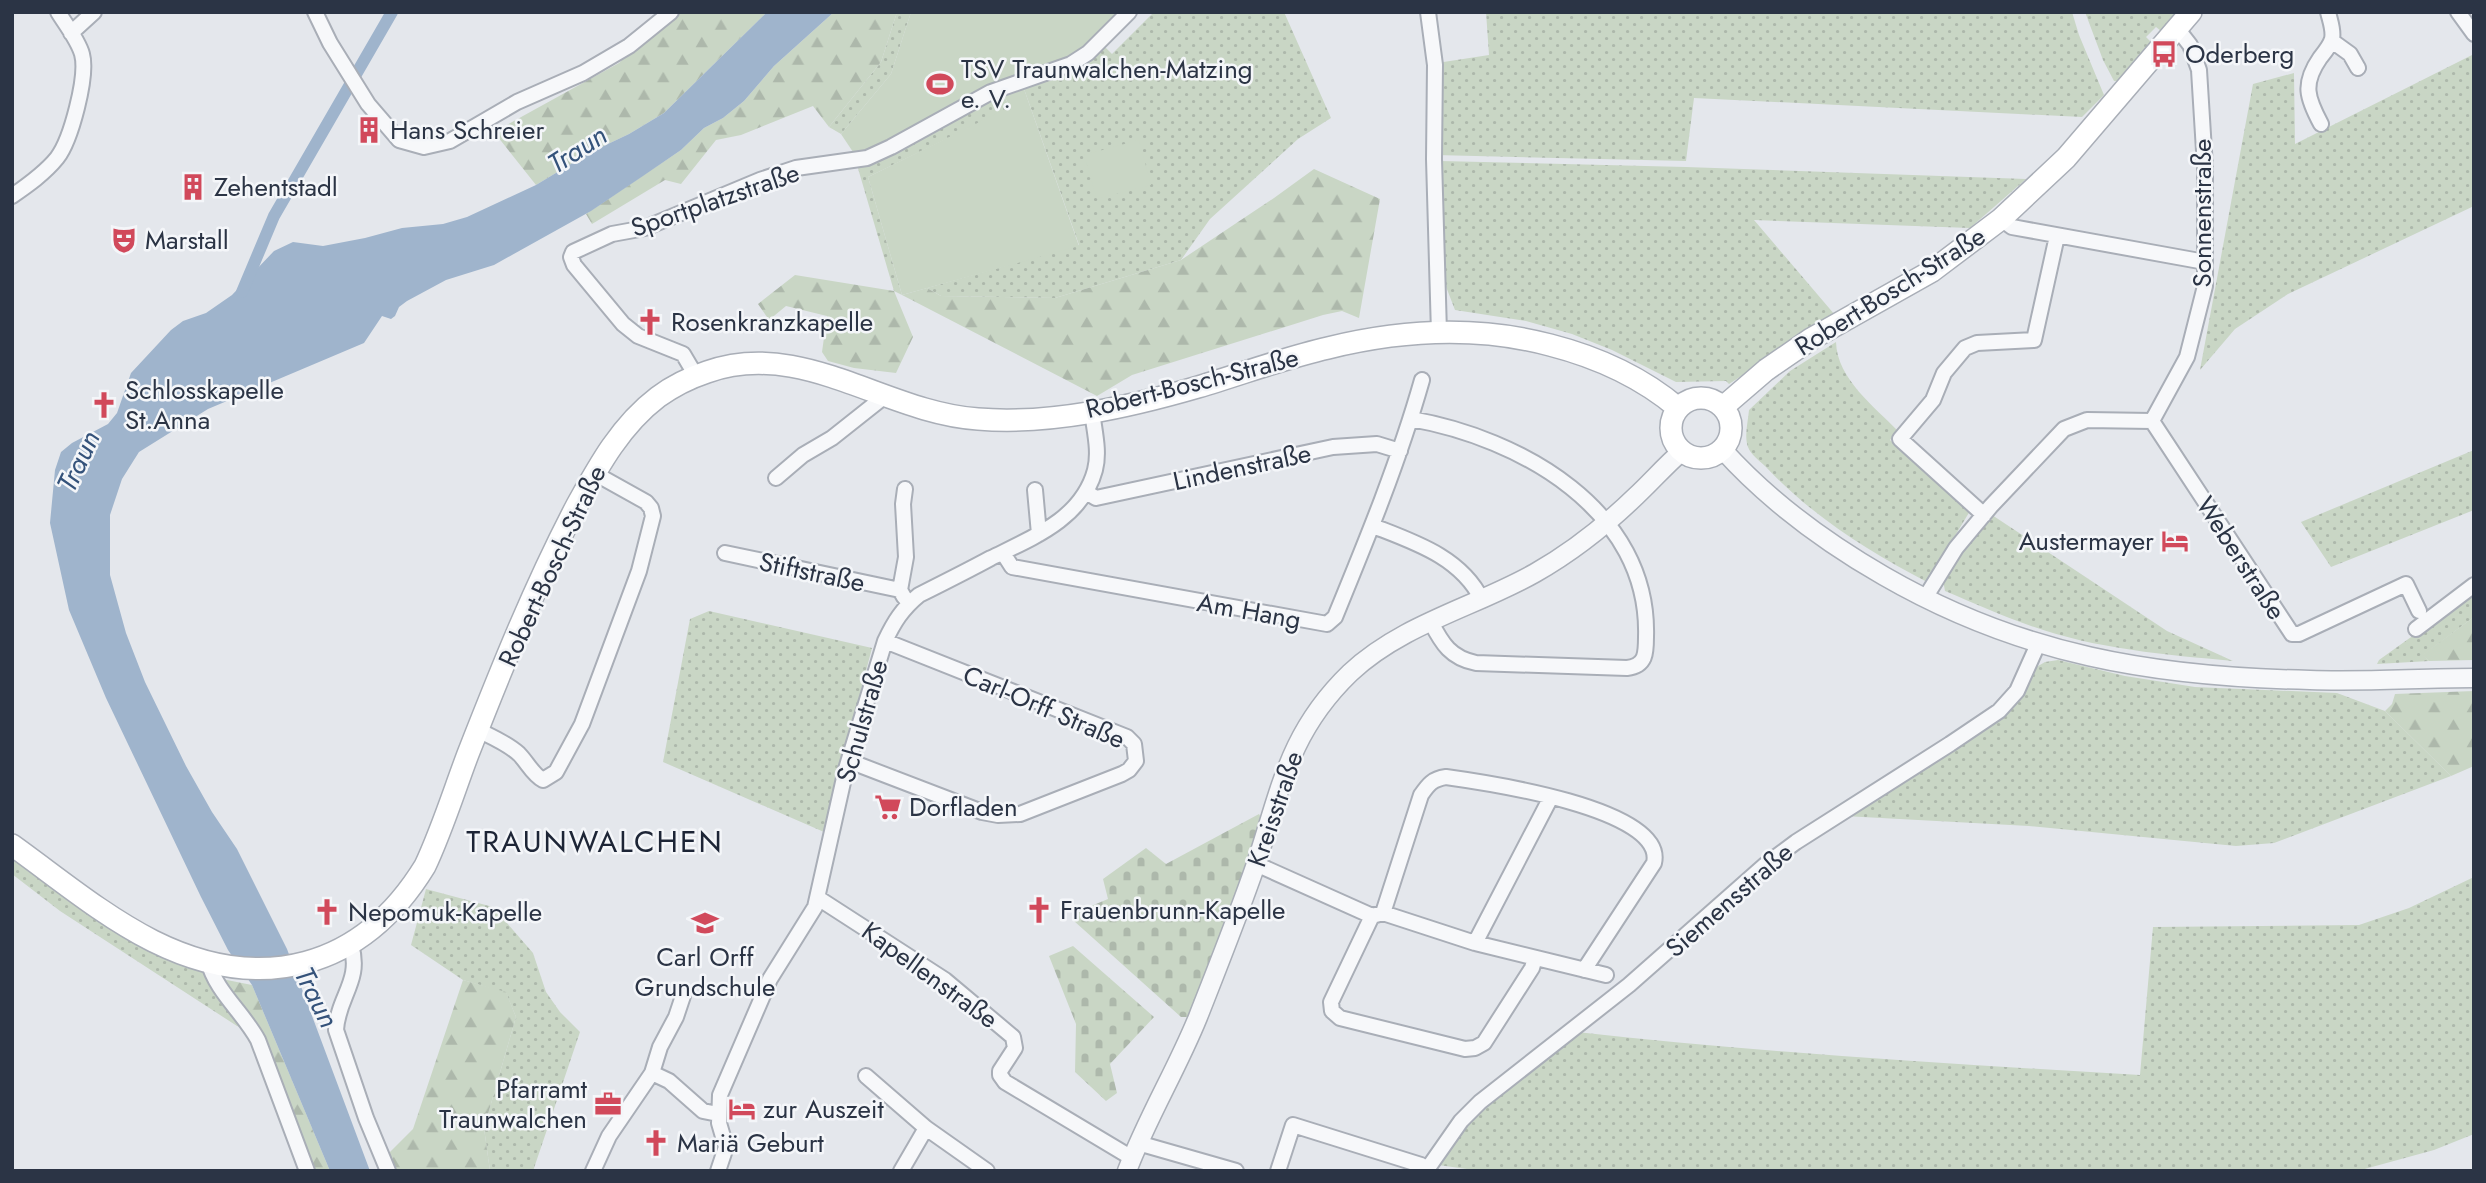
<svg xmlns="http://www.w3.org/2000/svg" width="2486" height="1183" viewBox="0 0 2486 1183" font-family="Jost,sans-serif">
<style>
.grass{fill:url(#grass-dots)}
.forest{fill:url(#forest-firs)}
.cemetery{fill:url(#cemetery-stones)}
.garden{fill:#c9d6c5}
.water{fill:#9fb4cc}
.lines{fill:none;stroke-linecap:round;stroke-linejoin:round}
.canal{stroke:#9fb4cc;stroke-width:12}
.minor-casing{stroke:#a9aeb7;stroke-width:18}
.tertiary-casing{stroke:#a9aeb7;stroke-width:21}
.secondary-casing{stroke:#a9aeb7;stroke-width:24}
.minor{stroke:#f7f8fa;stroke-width:14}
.tertiary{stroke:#f7f8fa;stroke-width:18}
.secondary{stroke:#fff;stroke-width:21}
.labels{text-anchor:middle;stroke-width:5;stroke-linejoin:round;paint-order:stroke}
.poi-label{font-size:26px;fill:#2b3445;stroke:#f4f6f9;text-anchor:start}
.street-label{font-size:26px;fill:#2b3445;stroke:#f4f6f9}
.water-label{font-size:28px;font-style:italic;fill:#34527a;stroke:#f4f6f9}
.quarter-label{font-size:30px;letter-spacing:2px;fill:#1d2536;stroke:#f4f6f9}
</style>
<defs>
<pattern id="grass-dots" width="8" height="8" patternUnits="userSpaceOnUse" patternTransform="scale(1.75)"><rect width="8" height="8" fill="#c9d6c5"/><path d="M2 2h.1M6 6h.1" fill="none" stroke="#adb8ab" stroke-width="1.8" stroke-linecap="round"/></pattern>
<pattern id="forest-firs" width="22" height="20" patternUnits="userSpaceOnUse" patternTransform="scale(1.75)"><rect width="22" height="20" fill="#c9d6c5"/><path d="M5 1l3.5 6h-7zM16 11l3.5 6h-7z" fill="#adb8ab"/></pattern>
<pattern id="cemetery-stones" width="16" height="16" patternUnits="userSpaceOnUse" patternTransform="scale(1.75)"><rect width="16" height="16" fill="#c9d6c5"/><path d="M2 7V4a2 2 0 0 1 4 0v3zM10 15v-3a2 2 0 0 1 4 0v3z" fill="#adb8ab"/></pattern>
</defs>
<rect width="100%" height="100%" fill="#e4e7ec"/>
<path class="grass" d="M897,12H911L891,74L841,134L829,127L881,62Z
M1154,12H1284L1331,118L1298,139L1210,219L1181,260L1055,298L941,296L927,288L1079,245L1023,86L1103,45L1112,54Z
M1486,12H2072L2079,35L2104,95L2082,117L1694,98L1686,161L1435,155L1437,63L1489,55Z
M2085,12H2179L2161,31L2156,27L2146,37L2152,43L2120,81H2114L2103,60Z
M2474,54V206L2288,294L2235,329L2200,370L2253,84L2294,73L2295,144Z
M998,83L1010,108L868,177L902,295L894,291L857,165Z
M1440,161L1686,167L2026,179L1970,228L1754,220L1835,315L1729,384L1726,381L1676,382L1612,350L1572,334L1526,321L1455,310L1445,284L1438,281Z
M1836,342C1837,379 1875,407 1898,431L1890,440L1970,511L1927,582C1868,551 1812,516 1766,467C1760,461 1751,455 1748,447C1744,436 1748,422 1749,410L1790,371Z
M2474,450V510L2331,567L2301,522Z
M1992,515L2167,631L2233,661C2166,655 2095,649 2031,626C2002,616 1974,603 1945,591L1943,580L1963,547Z
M2474,592V617L2423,655L2429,661L2377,664L2379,660Z
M709,611L872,648L824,832L663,762L690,619Z
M2058,660L2125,676L2195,687L2337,693L2385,711L2451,776L2274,843L2236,846L2029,826L1844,816L1952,747L2033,669L2045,662Z
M12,853L199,968L249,1030L237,1026L60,911L12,874Z
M2474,877V1134L2434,1150L2361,1170L1481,1171L1431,1164L1468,1119L1577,1032C1765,1053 1952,1064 2140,1075L2153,927L2359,925L2409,908Z
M426,889L493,907L533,953L546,992L560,1012L580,1032L533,1171H490L484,1128L516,1017L506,993L463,980L411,945Z"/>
<path class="forest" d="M672,12H767L664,113L629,134L589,153L536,185L494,132L619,63Z
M834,12H897L881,62L829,127L813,106L741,135L716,140L681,184L665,180L592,224L586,214L681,150L704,128L723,118L744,101L774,66Z
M1314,169L1380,199L1359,318L1342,311L1323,315L1132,375L1097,396L902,295L927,288L941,296L1055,298L1181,260L1274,198Z
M795,275L894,291L913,337L896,373L854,368L828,361L822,352L827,316L786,306L769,320L758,304Z
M2474,617V660L2429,661L2422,655Z
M2474,691V766L2451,776L2385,711L2392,704L2395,694Z
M222,979L252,985L330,1171H310L270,1064Z
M463,980L506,992L516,1017L484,1128L490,1171H394L389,1153L413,1129Z"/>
<path class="cemetery" d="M1259,814L1262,819L1225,925L1189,1017H1181L1074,921L1072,914L1108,899L1103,879L1146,848L1166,864Z
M1073,946L1154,1017L1110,1064L1117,1093L1106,1101L1075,1072L1076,1024L1049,956Z"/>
<path class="garden" d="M911,12H1135L1090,57L1023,86L1079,246L902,295L868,177L1010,107L998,84L888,143L855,155L841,134L891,74Z
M1139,140L1151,185L1097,199L1084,155Z"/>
<path class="water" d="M767,12H834L774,66L744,101L723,118L704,128L681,150L643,176L591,211L494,265L446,280L407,301L399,307L395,316L391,319L382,316L364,343L208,409L139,452L122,479L110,515V575L126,633L145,682L186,766L212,812L237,849L287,949L370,1171H330L252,985L228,950L201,897L106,698L69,610L50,523L55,470L61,452L72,443L108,424L117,413L131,373L171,330L183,321L206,313L232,295L274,251L293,242L323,246L365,238L402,228L443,224L467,217L536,185L589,153L629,134L664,113Z"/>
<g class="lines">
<path class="canal" d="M242,292L274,216L392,12"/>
<defs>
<path id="minor" d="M315,12L330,43L368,104L399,140L424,147L450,141L517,102L583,73L629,46L671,12
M1428,12L1435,65L1434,159L1439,333
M2458,12L2474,34
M71,33L94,12
M2332,41L2350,54L2358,68
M2321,124C2307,98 2302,84 2320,58C2324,53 2330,46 2332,39C2334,30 2330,21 2328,12
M12,196C28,185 45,173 57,158C71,140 88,76 82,54C78,40 66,25 58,12
M2001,219L2012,227L2205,262
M696,376L683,354L638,336L623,324L574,265L571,257L573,252L612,234L645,228L760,180L796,168L867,158L891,147L991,92L1071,64L1088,53L1129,12
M1411,419C1520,438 1650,510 1646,637C1646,653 1646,666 1627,668L1476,663C1451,658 1442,644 1431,622
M2152,421L2292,634H2299L2406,584L2419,611
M776,478L803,455L832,438L885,396
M1035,490L1039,534
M1086,492L1096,498L1333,447L1377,444L1400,451
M1984,515L1900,439L1933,400L1944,373L1965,348L1977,343L2034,340L2057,236
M1373,526C1414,542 1461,557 1482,600
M725,553L900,590
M1003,553L1012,567L1327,624L1335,617C1367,539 1399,461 1422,380
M904,597L900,590L906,557L903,504L905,489
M1925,598L1956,548L1991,506L2064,429L2087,420L2152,421L2187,357L2205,286V167L2199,70L2190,45L2176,27
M2416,629L2474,585
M478,730C492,737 507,743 519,754C527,762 533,775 543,780L556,772L582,724L639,571L653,516L651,508L646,502L594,473
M849,761L982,812L998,815L1020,814L1122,774L1129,770L1136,761L1134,744L1127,737L885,641
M1256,864L1372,916L1383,913L1475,943L1606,975
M818,898L945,980L1013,1037L1015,1048L1000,1071V1075L1005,1082L1132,1158
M1383,913L1421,795C1428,785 1432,779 1446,777C1482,782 1667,808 1654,863L1584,970
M1372,916L1331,1002L1332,1011L1340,1018L1465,1049L1475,1048L1484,1043L1532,968L1535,958
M1475,943L1551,797
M351,945C362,981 338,996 336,1030L366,1118L388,1171
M208,961C216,992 243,1012 258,1040L307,1171
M652,1073L669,1081L703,1111L718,1114
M866,1076L926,1128L987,1171
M1138,1143L1236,1171
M593,1171L609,1136L652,1073L660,1047L676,1017L683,996
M718,1171L726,1147L719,1123L720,1095L770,979L815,907L846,769L885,641C894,622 902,609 919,595C943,583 967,571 991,558C1032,538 1082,519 1095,470C1100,451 1094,430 1092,411
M901,1171L926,1128
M1278,1171L1293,1125L1421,1165L1427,1169
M1426,1171L1461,1121L1480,1102L1629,985L1765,865L1796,842L1950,744L1999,711L2017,691L2038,644"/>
<path id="tertiary" d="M1723,450C1769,501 1825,542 1884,576C2021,655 2154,677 2310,680C2365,682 2419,678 2474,678
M1127,1171C1147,1118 1177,1069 1198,1017C1218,966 1238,916 1256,864C1281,788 1289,732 1350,673C1402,624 1475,607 1535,573C1572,552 1606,525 1636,496C1651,482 1665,466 1681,452"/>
<path id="secondary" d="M1671 428a30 30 0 1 1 60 0a30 30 0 1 1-60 0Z
M1723,407L1766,370L1811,339L1932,271L2001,219L2066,158L2191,12
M12,845C58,878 102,915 153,941C261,995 362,969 425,866C442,830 454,791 468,754C501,670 535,585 577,505C599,465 621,425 658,397C673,386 689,378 707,372C802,338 885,413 978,419C1050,425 1129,407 1198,387C1242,374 1284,358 1328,348C1401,330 1478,326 1550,345C1597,357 1640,376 1678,408"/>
</defs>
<use href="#minor" class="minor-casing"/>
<use href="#tertiary" class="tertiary-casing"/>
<use href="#secondary" class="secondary-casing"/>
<use href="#minor" class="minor"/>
<use href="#tertiary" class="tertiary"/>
<use href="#secondary" class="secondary"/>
</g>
<defs>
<symbol id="bus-bare" viewBox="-9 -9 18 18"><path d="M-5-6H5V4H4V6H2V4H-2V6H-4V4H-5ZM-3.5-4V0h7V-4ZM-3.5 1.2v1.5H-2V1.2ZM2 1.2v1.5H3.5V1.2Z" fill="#d1495b" stroke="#f4f6f9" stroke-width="2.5" paint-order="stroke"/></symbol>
<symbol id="stadium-bare" viewBox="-9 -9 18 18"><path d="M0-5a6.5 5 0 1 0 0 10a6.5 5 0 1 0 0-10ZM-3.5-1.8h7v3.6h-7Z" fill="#d1495b" stroke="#f4f6f9" stroke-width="2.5" paint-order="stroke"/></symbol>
<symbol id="building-bare" viewBox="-9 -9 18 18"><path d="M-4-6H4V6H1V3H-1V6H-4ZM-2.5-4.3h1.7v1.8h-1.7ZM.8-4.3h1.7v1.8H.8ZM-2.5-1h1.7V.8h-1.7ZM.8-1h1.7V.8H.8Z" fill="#d1495b" stroke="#f4f6f9" stroke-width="2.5" paint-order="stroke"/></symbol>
<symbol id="theatre-bare" viewBox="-9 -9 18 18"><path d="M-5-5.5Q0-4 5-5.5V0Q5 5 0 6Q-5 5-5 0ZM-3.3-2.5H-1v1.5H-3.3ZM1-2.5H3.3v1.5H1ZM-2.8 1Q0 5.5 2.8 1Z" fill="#d1495b" stroke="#f4f6f9" stroke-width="2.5" paint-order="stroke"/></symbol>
<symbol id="church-bare" viewBox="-9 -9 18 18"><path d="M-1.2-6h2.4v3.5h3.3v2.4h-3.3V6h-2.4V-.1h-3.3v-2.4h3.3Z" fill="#d1495b" stroke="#f4f6f9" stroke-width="2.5" paint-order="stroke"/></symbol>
<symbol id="hotel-bare" viewBox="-9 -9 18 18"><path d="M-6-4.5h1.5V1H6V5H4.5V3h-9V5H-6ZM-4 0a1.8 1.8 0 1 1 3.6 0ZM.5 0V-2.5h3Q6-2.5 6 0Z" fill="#d1495b" stroke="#f4f6f9" stroke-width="2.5" paint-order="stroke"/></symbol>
<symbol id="supermarket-bare" viewBox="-9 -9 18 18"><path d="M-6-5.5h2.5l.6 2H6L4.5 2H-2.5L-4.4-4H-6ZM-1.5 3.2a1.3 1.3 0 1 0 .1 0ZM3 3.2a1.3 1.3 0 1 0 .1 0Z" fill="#d1495b" stroke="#f4f6f9" stroke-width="2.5" paint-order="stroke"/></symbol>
<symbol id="school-bare" viewBox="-9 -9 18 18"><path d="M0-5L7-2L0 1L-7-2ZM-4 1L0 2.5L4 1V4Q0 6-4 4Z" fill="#d1495b" stroke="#f4f6f9" stroke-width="2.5" paint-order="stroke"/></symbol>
<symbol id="office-bare" viewBox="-9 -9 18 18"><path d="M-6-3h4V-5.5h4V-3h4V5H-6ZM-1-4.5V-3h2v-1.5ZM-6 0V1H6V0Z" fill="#d1495b" stroke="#f4f6f9" stroke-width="2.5" paint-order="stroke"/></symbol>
</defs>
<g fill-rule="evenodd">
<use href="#bus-bare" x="2145" y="35" width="38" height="38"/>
<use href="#stadium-bare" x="921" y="65" width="38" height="38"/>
<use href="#building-bare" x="350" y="111" width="38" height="38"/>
<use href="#building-bare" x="174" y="168" width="38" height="38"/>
<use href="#theatre-bare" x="105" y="221" width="38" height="38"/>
<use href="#church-bare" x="631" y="303" width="38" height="38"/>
<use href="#church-bare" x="85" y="386" width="38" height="38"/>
<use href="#hotel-bare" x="2156" y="522" width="38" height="38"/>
<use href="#supermarket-bare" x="869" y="788" width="38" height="38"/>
<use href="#church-bare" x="1020" y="891" width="38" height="38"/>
<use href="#church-bare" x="308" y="893" width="38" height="38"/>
<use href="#school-bare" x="686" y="904" width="38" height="38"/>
<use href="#office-bare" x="589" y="1085" width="38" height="38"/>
<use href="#hotel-bare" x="723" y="1090" width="38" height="38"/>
<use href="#church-bare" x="637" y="1124" width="38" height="38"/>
</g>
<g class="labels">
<g class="poi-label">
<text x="2185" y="63">Oderberg</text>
<text x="961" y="78">TSV Traunwalchen-Matzing<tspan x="961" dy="30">e. V.</tspan></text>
<text x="390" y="139">Hans Schreier</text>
<text x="214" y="196">Zehentstadl</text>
<text x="145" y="249">Marstall</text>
<text x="671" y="331">Rosenkranzkapelle</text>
<text x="125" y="399">Schlosskapelle<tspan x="125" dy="30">St.Anna</tspan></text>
<text x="2154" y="550" text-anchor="end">Austermayer</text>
<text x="909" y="816">Dorfladen</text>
<text x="1060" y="919">Frauenbrunn-Kapelle</text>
<text x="348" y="921">Nepomuk-Kapelle</text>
<text x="705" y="966" text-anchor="middle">Carl Orff<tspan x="705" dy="30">Grundschule</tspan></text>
<text x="587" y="1098" text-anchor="end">Pfarramt<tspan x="587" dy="30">Traunwalchen</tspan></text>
<text x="763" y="1118">zur Auszeit</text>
<text x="677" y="1152">Mariä Geburt</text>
</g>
<g class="street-label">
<text transform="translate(715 200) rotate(-19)" y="9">Sportplatzstraße</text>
<text transform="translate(2202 213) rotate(-90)" y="9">Sonnenstraße</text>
<text transform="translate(1890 291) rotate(-32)" y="9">Robert-Bosch-Straße</text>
<text transform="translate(1192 383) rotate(-14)" y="9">Robert-Bosch-Straße</text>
<text transform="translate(1242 467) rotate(-12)" y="9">Lindenstraße</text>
<text transform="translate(2241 558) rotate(57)" y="9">Weberstraße</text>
<text transform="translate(552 566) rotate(-65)" y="9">Robert-Bosch-Straße</text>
<text transform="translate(812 572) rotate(12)" y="9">Stiftstraße</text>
<text transform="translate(1249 611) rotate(10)" y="9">Am Hang</text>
<text transform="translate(1044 707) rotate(23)" y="9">Carl-Orff Straße</text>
<text transform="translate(862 721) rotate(-74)" y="9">Schulstraße</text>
<text transform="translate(1275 809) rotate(-71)" y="9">Kreisstraße</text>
<text transform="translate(1729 900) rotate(-41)" y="9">Siemensstraße</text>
<text transform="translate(930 975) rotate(36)" y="9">Kapellenstraße</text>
</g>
<g class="water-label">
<text transform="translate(577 149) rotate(-33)" y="10">Traun</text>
<text transform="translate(78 461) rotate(-65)" y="10">Traun</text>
<text transform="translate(317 997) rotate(63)" y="10">Traun</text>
</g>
<g class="quarter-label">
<text x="595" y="852">TRAUNWALCHEN</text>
</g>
</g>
<rect width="2486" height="1183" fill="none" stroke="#2b3445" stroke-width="28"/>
</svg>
